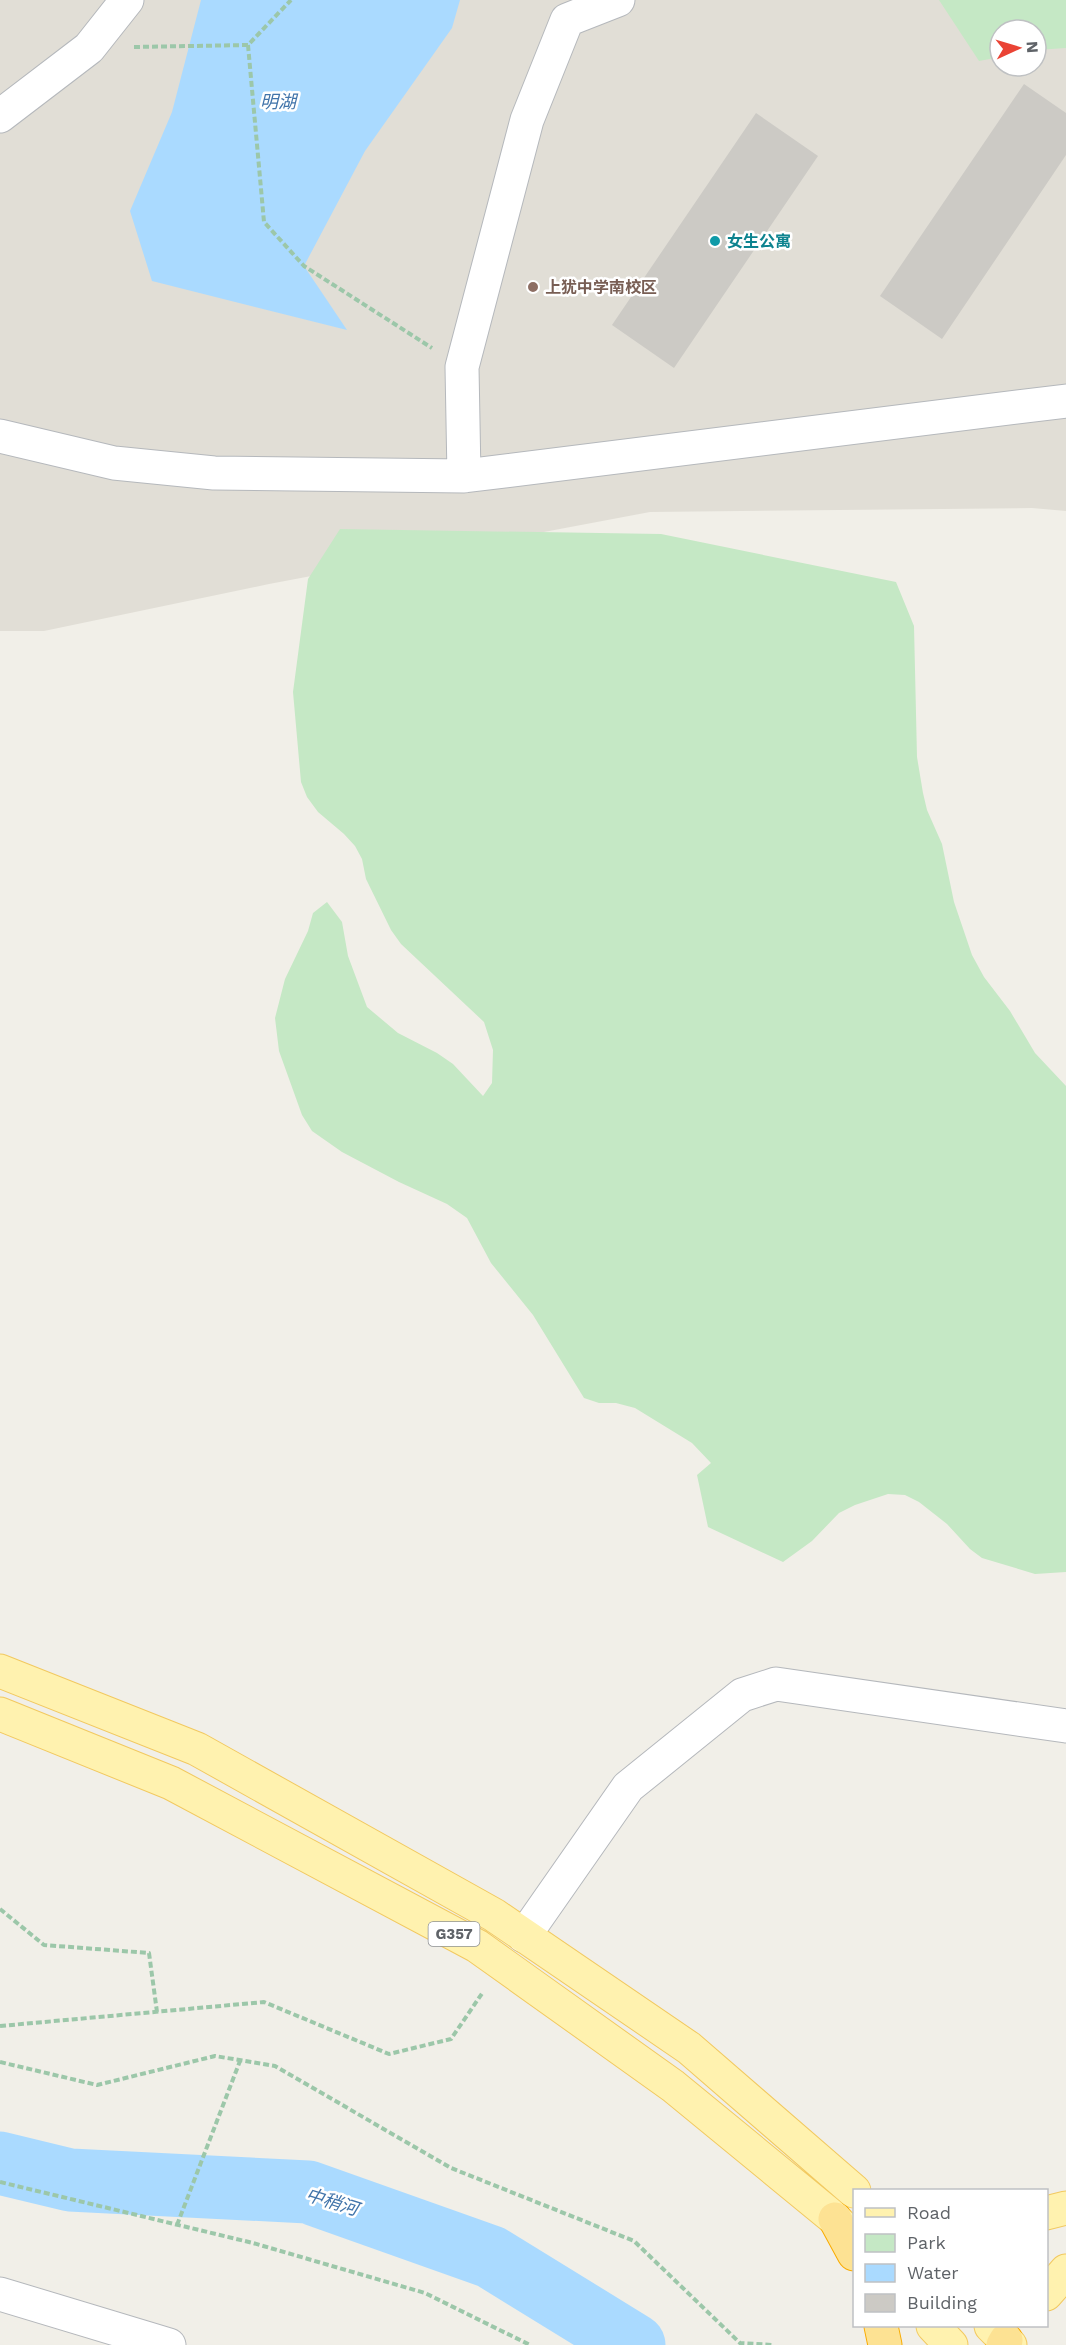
<svg xmlns="http://www.w3.org/2000/svg" width="1066" height="2345" viewBox="0 0 1066 2345" font-family="'Work Sans','Noto Sans SC',sans-serif">
<style>
.education{fill:#e1ded6;fill-rule:evenodd}
.green{fill:#c5e8c5}
.water{fill:#aadaff}
.lines{fill:none;stroke-linecap:round;stroke-linejoin:round}
.river{stroke:#aadaff;stroke-width:63}
.building{fill:#cccac5}
.minor-casing{stroke:#b5b8bc;stroke-width:35}
.major-casing{stroke:#f2c960;stroke-width:35}
.highway-casing{stroke:#f9ab00;stroke-width:35}
.path{stroke:#9cc7a9;stroke-width:4;stroke-dasharray:6 3;stroke-linecap:butt}
.minor{stroke:#fff;stroke-width:33}
.major{stroke:#fff2af;stroke-width:33}
.highway{stroke:#fde293;stroke-width:33}
.culture-dot{fill:#0f9aa8;stroke:#fff;stroke-width:2}
.education-dot{fill:#8d6e63;stroke:#fff;stroke-width:2}
.labels{text-anchor:middle;stroke-width:5;stroke-linejoin:round;paint-order:stroke}
.shield{fill:#fff;stroke:#8f9295;stroke-width:1.5}
.shield-label{font-size:15px;font-weight:bold;fill:#5f6368}
.culture-label{font-size:16px;font-weight:bold;fill:#0d838f;stroke:#fff;text-anchor:start}
.education-label{font-size:16px;font-weight:bold;fill:#785e54;stroke:#fff;text-anchor:start}
.water-label{font-size:18px;font-style:italic;fill:#4174aa;stroke:#fff}
</style>
<rect width="100%" height="100%" fill="#f1efe8"/>
<path class="education" d="M0,0H1066V511L1032,508L650,512L269,584L44,631H0ZM1000,30H1036V66H1000Z"/>
<path class="green" d="M939,0H1066V48L1036,50V30H1000V57L979,61Z
M340,529L661,534L896,582L914,626L917,757L923,793L927,810L942,844L954,902L972,955L984,977L1010,1011L1035,1053L1066,1086V1572L1035,1574L982,1558L970,1549L947,1524L919,1502L905,1495L888,1494L855,1505L839,1513L812,1541L783,1562L708,1527L697,1475L711,1463L692,1443L635,1408L616,1403H599L584,1398L533,1315L491,1263L467,1218L447,1204L399,1182L342,1152L312,1131L302,1115L279,1051L275,1018L285,979L308,931L313,913L327,902L342,922L348,956L367,1007L398,1033L437,1053L453,1064L483,1096L492,1083L493,1050L484,1022L401,944L391,930L366,879L362,859L355,846L344,834L318,812L307,797L301,782L293,692L308,579Z"/>
<path class="water" d="M201,0H460L452,28L365,151L304,266L347,330L152,281L130,211L172,112Z"/>
<g class="lines">
<path class="river" d="M0,2163L70,2180L308,2192L491,2257L634,2345"/>
</g>
<path class="building" d="M1024,84L1066,113V155L942,339L880,296Z
M756,113L818,156L674,368L612,325Z"/>
<g class="lines">
<defs>
<path id="minor" d="M0,116L89,48L127,0
M0,436L114,463L214,473L464,476L1066,401
M464,476L462,367L527,120L567,20L618,0
M524,1936L628,1787L742,1695L776,1684L1066,1726
M0,2294L169,2345"/>
<path id="major" d="M0,1671L197,1749L494,1915L689,2048L854,2191
M0,1714L171,1783L477,1946L673,2086L835,2219L854,2239
M1046,2213L1066,2208
M1046,2294L1066,2271
M933,2326L951,2345
M991,2326L1010,2345"/>
<path id="highway" d="M835,2219L854,2254
M881,2326L885,2345
M1003,2345L1006,2340"/>
</defs>
<use href="#minor" class="minor-casing"/>
<use href="#major" class="major-casing"/>
<use href="#highway" class="highway-casing"/>
<path class="path" d="M248,45L264,222L304,266L432,348
M134,47L248,45L291,0
M0,1909L44,1945L149,1953L157,2012
M0,2026L264,2002L389,2054L451,2039L483,1992
M0,2062L97,2085L215,2056L275,2066L451,2168L634,2241L740,2343L773,2345
M0,2182L253,2243L425,2293L530,2345
M177,2225L240,2061"/>
<use href="#minor" class="minor"/>
<use href="#major" class="major"/>
<use href="#highway" class="highway"/>
</g>
<circle class="culture-dot" cx="715" cy="241" r="6"/>
<circle class="education-dot" cx="533" cy="287" r="6"/>
<g class="labels">
<rect class="shield" x="428.5" y="1922" width="51" height="24" rx="4.5"/>
<g class="shield-label">
<text x="454" y="1939">G357</text>
</g>
<g class="culture-label">
<text x="727" y="247">女生公寓</text>
</g>
<g class="education-label">
<text x="545" y="293">上犹中学南校区</text>
</g>
<g class="water-label">
<text x="278" y="108">明湖</text>
<text transform="translate(332 2202) rotate(17)" y="6">中稍河</text>
</g>
</g>
<rect x="853" y="2189" width="195" height="138" fill="#ffffff" stroke="#bfc1c3" stroke-width="1.5"/>
<rect x="865" y="2208" width="30" height="9" fill="#fff2af" stroke="#bfc1c3" stroke-width="1.5"/>
<text x="907" y="2219" font-size="18" fill="#5f6368">Road</text>
<rect x="865" y="2234" width="30" height="18" fill="#c5e8c5" stroke="#bfc1c3" stroke-width="1.5"/>
<text x="907" y="2249" font-size="18" fill="#5f6368">Park</text>
<rect x="865" y="2264" width="30" height="18" fill="#aadaff" stroke="#bfc1c3" stroke-width="1.5"/>
<text x="907" y="2279" font-size="18" fill="#5f6368">Water</text>
<rect x="865" y="2294" width="30" height="18" fill="#cccac5" stroke="#bfc1c3" stroke-width="1.5"/>
<text x="907" y="2309" font-size="18" fill="#5f6368">Building</text>
<g transform="translate(1018 48) rotate(86)"><circle r="28" fill="#ffffff" stroke="#bfc1c3" stroke-width="1.5"/>
<path d="M0-4.5L10 22L0 15L-10 22Z" fill="#ea4335"/>
<text y="-9" font-size="16" font-weight="bold" text-anchor="middle" fill="#5f6368">N</text>
</g>
</svg>
